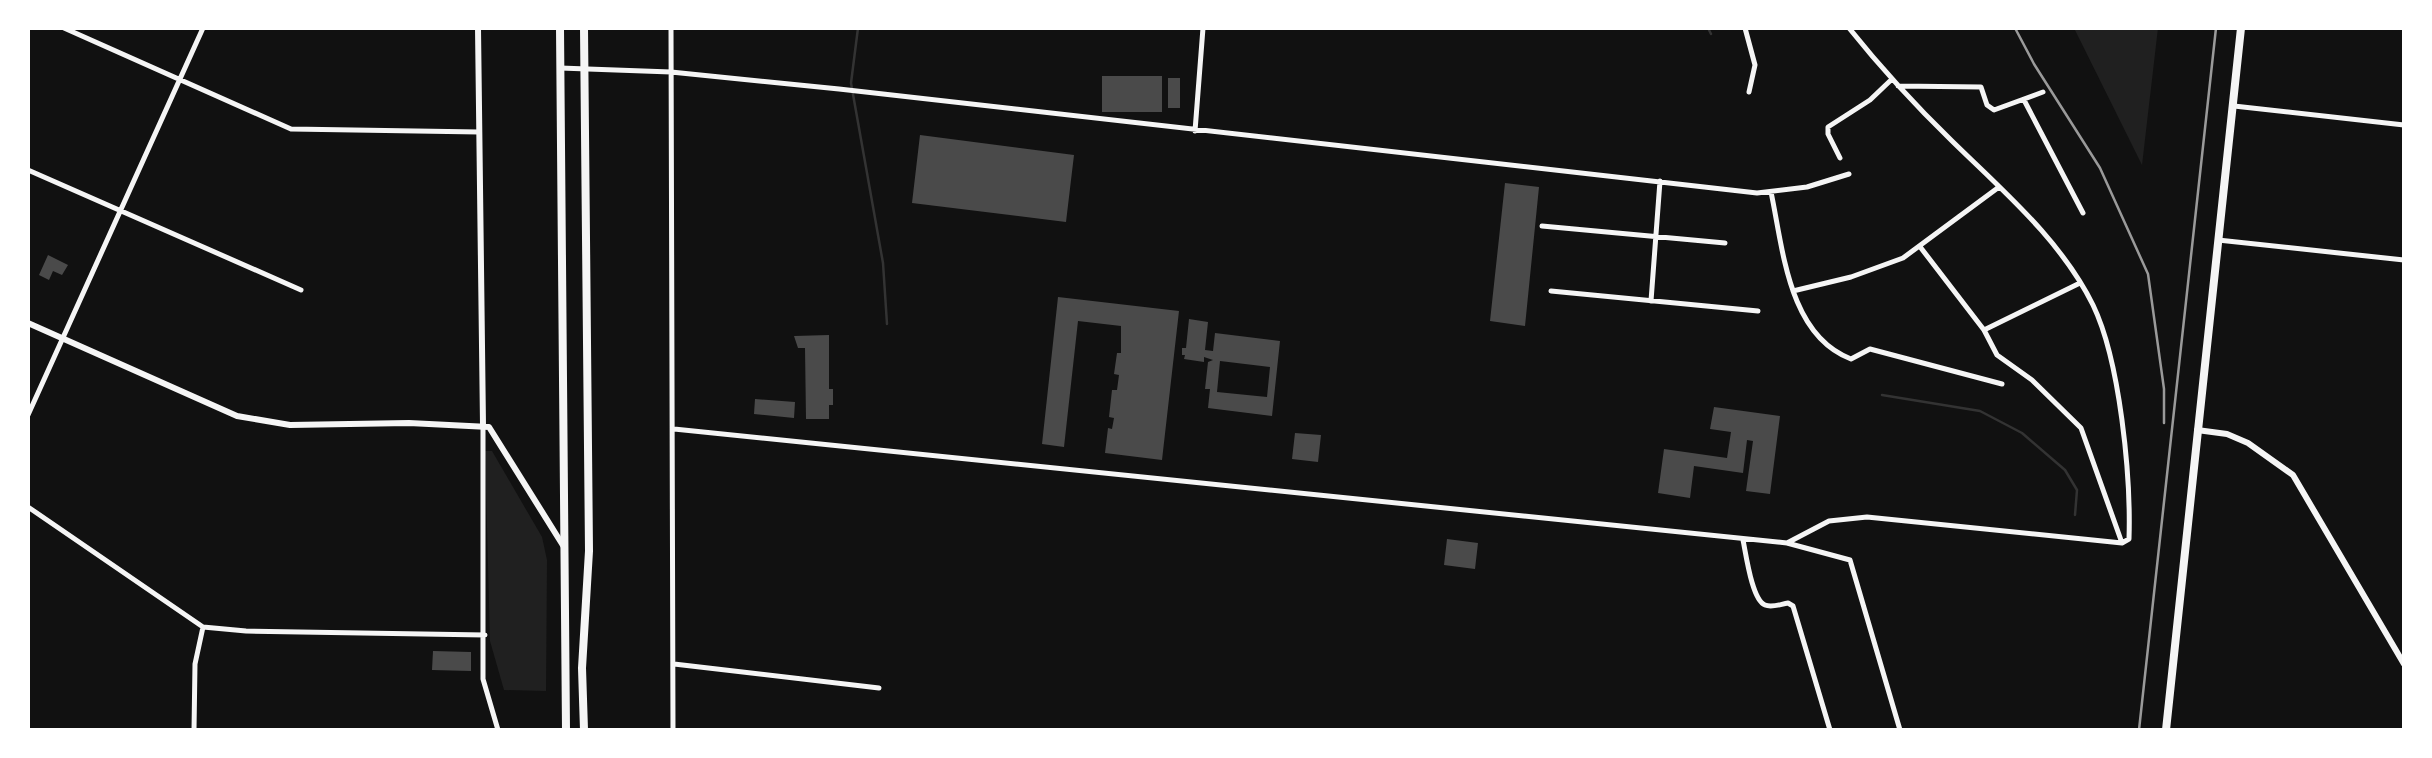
<svg xmlns="http://www.w3.org/2000/svg" width="2432" height="758" viewBox="0 0 2432 758" font-family="Figtree,sans-serif">
<style>
.green{fill:#202020}
.lines{fill:none;stroke-linecap:round;stroke-linejoin:round}
.stream{stroke:#333;stroke-width:2.5}
.building{fill:#4a4a4a;fill-rule:evenodd}
.minor{stroke:#f5f5f5;stroke-width:5}
.tertiary{stroke:#f5f5f5;stroke-width:6}
.primary{stroke:#f5f5f5;stroke-width:8}
.trunk{stroke:#f5f5f5;stroke-width:8}
.rail{stroke:#9a9a9a;stroke-width:2.5}
</style>
<rect width="100%" height="100%" fill="#111"/>
<path class="green" d="M2074,28H2158L2142,165Z
M485,451H492L542,537L547,560L546,691L504,690L490,641Z"/>
<g class="lines">
<path class="stream" d="M858,28L851,83L883,263L887,324
M1708,28L1711,34
M1882,395L1980,411L2022,433L2065,470L2077,490L2075,515"/>
</g>
<path class="building" d="M1102,76H1162V112H1102Z
M1168,78H1180V108H1168Z
M920,135L1074,155L1066,222L912,203Z
M1505,183L1539,187L1525,326L1490,321Z
M48,255L68,265L62,275L53,271L49,280L39,275Z
M1058,297L1179,311L1162,460L1105,453L1108,428L1112,429L1114,418L1109,417L1112,390H1117L1119,375L1114,374L1117,353H1121V326L1078,321L1064,447L1042,444Z
M1189,319L1208,322L1205,350L1213,351L1215,333L1280,341L1272,416L1208,408L1210,389H1205L1208,362L1213,360L1204,357V362L1184,359L1185,355H1182V348H1186ZM1220,361L1270,367L1267,397L1217,392Z
M829,335V389H833V405H829V419H806L805,348H798L794,336Z
M755,399L795,402L794,418L754,414Z
M1714,407L1780,416L1770,494L1746,491L1753,441L1747,440L1743,473L1694,466L1690,498L1658,493L1664,449L1727,458L1731,432L1710,429Z
M1295,433L1321,435L1318,462L1292,459Z
M1447,539L1478,543L1475,569L1444,565Z
M433,651L471,652V671L432,670Z"/>
<g class="lines">
<path class="minor" d="M64,28L291,129L479,132
M671,28L673,730
M1745,28L1755,65L1749,92
M560,68L671,72L839,89L1757,193L1807,187L1849,174
M1898,86L1981,87L1987,105L1994,110L2043,92
M2024,100L2083,213
M2234,106L2404,125
M1195,131L1203,28
M1840,158L1828,134V127L1870,100L1891,80
M28,170L301,290
M1771,192C1783,248 1788,335 1851,359L1870,349L2002,384
M1542,226L1725,243
M2218,240L2404,260
M1921,248L1984,330L1997,355L2032,380L2081,428L2122,543
M1551,291L1758,311
M1793,291L1851,277L1903,258L1999,187
M1651,301L1660,181
M1984,330L2080,283
M28,415L203,28
M483,425V679L498,730
M674,429L1787,543L1850,560L1900,730
M28,507L203,627L246,631L485,635
M1743,540C1746,554 1752,600 1765,605C1772,608 1781,604 1788,603L1793,606L1830,730
M1787,543L1829,521L1867,517L2122,543L2129,539C2131,476 2120,361 2093,305C2061,240 2003,191 1952,141C1915,105 1881,68 1849,28
M674,664L879,688
M194,730L195,664L203,627"/>
<path class="tertiary" d="M478,28L483,425
M28,323L237,416L290,425L409,423L489,427L564,547
M2197,430L2227,434L2248,443L2293,475L2404,664"/>
<path class="primary" d="M2166,730L2241,28"/>
<path class="trunk" d="M560,28L566,730
M584,730L582,668L589,551L584,28"/>
<path class="rail" d="M2015,28L2034,64L2100,168L2148,274L2164,389V423
M2139,730L2216,28"/>
</g>
<rect width="2432" height="758" fill="none" stroke="#ffffff" stroke-width="60"/>
</svg>
